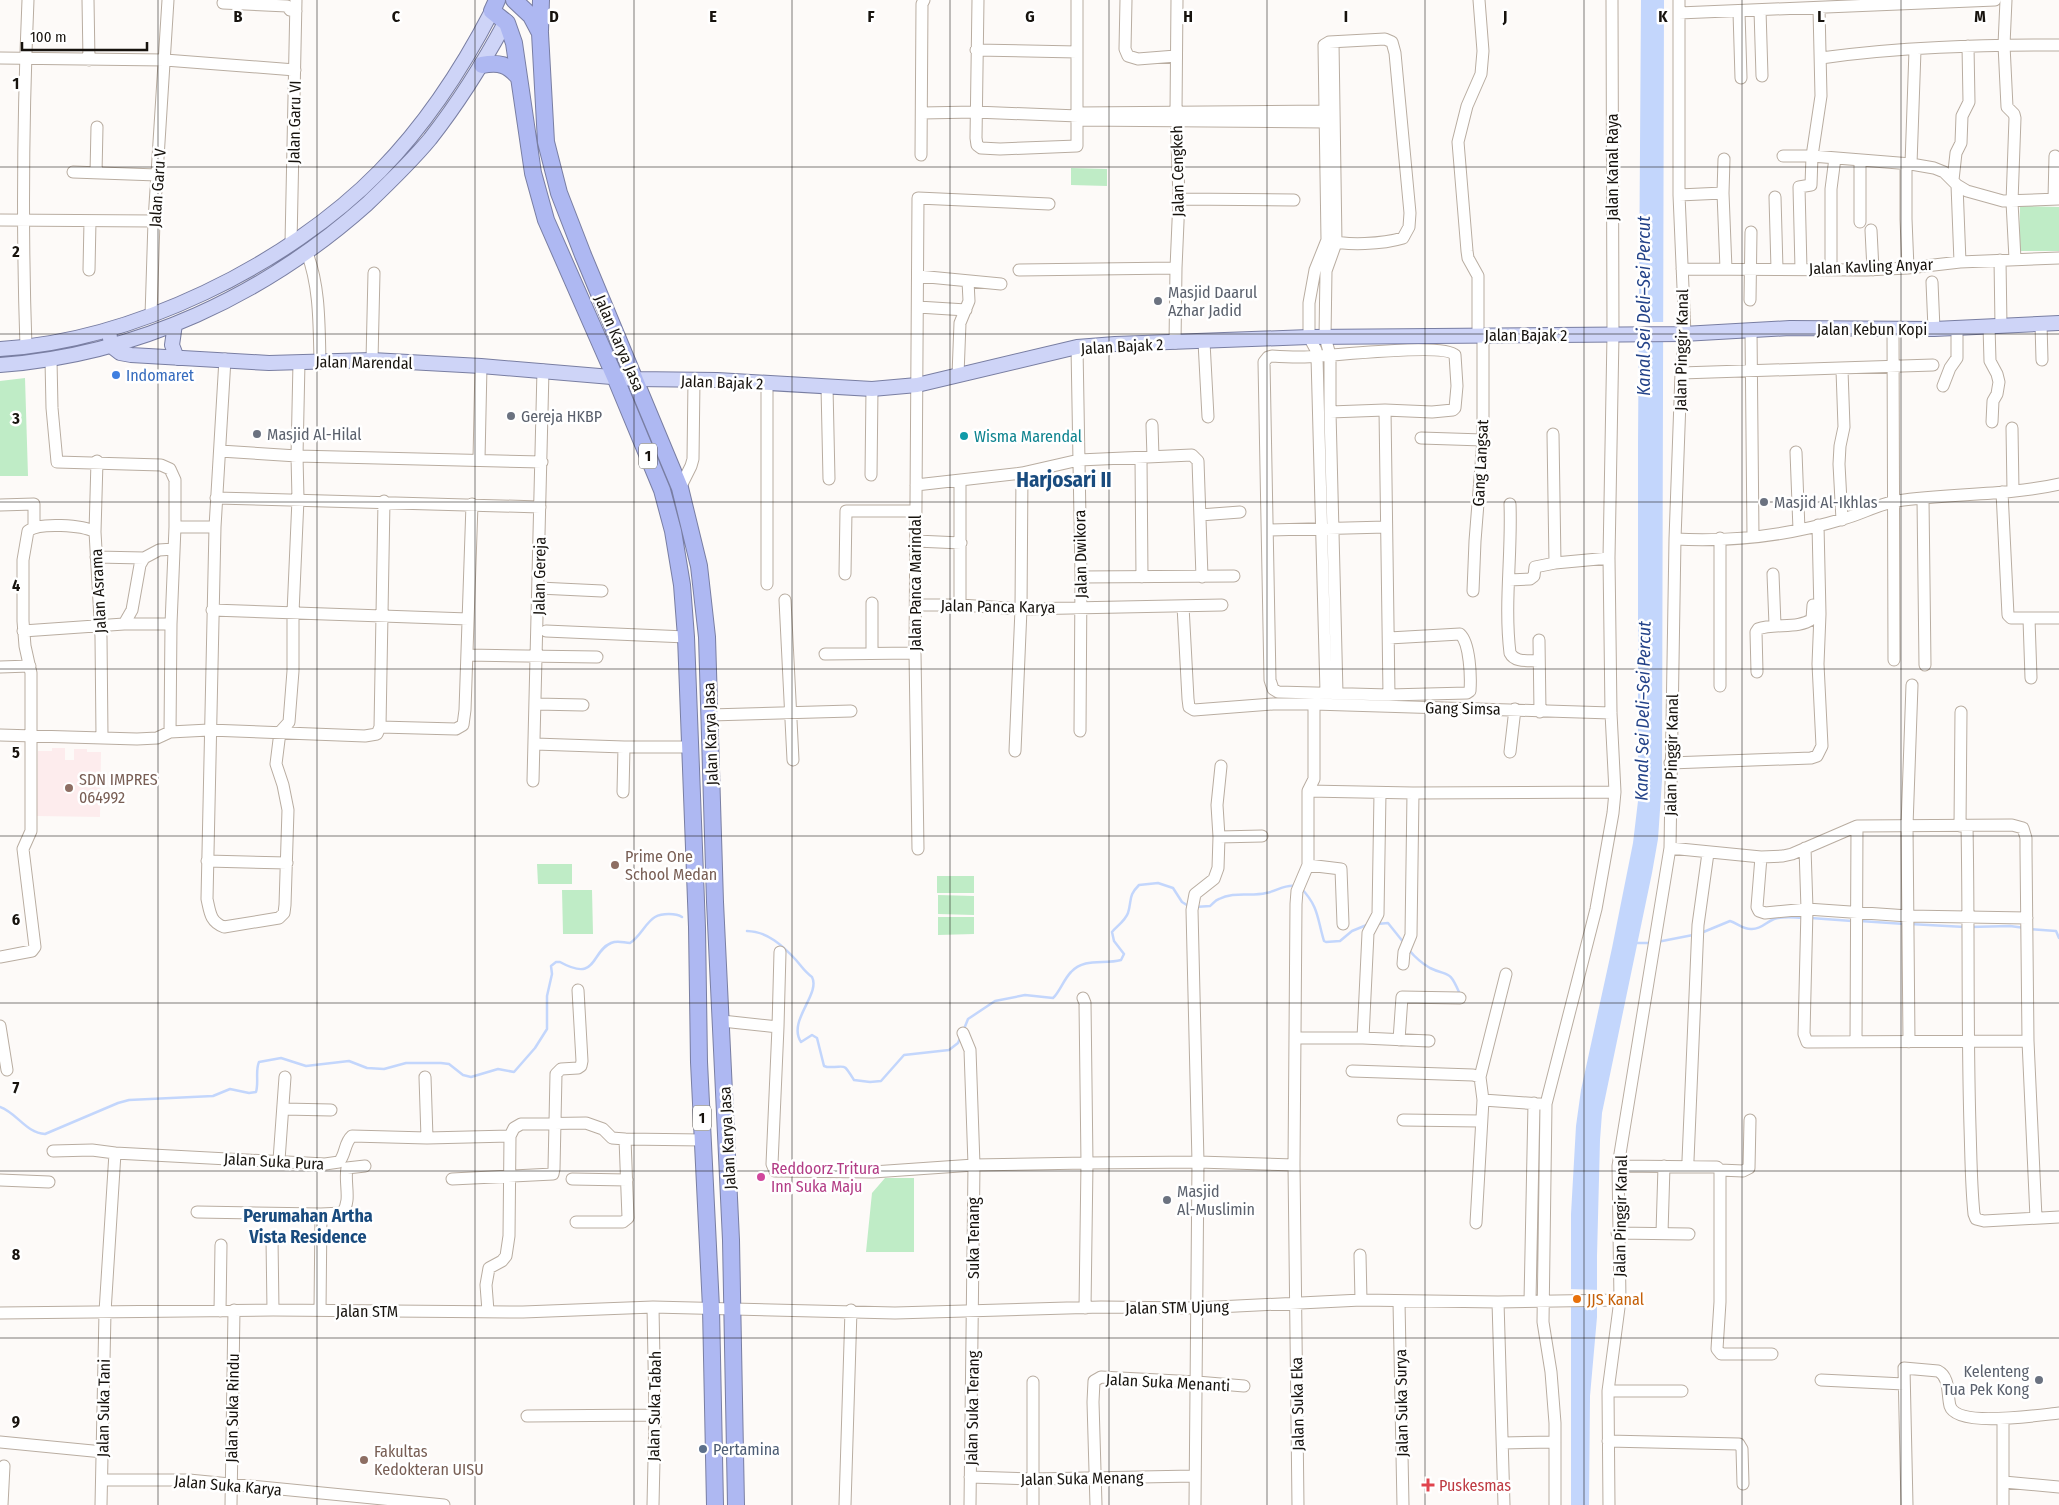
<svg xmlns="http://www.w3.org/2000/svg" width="2059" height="1505" viewBox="0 0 2059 1505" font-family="'Fira Sans Condensed',sans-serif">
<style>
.education{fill:#fdeced}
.green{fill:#bfecc6}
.water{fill:#c3d6fc}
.pier{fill:#fdfaf8}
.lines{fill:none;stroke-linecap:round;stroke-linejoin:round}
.stream{stroke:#c3d6fc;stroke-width:2.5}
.minor-casing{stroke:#b9ada1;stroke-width:13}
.major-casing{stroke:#797ea2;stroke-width:16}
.highway-casing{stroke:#797ea2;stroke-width:18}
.minor{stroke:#fff;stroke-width:11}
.major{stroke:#ced4f7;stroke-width:14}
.highway{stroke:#aeb8f2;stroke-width:16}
.grid{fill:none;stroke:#17130e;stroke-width:1;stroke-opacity:0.55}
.worship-dot{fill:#6b7280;stroke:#fff;stroke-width:2}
.shop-dot{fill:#3f7fe0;stroke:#fff;stroke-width:2}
.culture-dot{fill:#0f9aa8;stroke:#fff;stroke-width:2}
.education-dot{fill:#8d6e63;stroke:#fff;stroke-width:2}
.hotel-dot{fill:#d1479c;stroke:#fff;stroke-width:2}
.food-dot{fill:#e8710a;stroke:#fff;stroke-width:2}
.service-dot{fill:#5c6f8a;stroke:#fff;stroke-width:2}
.health-dot{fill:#e0444e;stroke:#fff;stroke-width:2}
.labels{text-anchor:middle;stroke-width:5;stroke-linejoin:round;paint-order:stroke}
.shield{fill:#fff;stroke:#5d5a56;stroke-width:1}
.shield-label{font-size:15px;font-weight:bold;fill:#17130e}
.street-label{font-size:16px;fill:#17130e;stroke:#fff}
.worship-label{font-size:16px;fill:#5b616d;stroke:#fff;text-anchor:start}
.shop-label{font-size:16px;fill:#366cbe;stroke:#fff;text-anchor:start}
.culture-label{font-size:16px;fill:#0d838f;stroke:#fff;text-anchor:start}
.education-label{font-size:16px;fill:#785e54;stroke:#fff;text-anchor:start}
.hotel-label{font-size:16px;fill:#b23c85;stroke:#fff;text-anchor:start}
.food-label{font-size:16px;fill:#c56008;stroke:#fff;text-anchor:start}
.service-label{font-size:16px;fill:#4e5e75;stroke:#fff;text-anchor:start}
.health-label{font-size:16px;fill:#be3a42;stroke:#fff;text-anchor:start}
.water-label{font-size:18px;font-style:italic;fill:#234288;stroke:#fff}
.neighbourhood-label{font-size:18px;font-weight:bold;fill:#194b7e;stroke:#fff}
.district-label{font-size:21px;font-weight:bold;fill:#194b7e;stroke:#fff}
.grid-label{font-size:16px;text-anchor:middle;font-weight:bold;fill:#17130e;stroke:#fff;stroke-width:5;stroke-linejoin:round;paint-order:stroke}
</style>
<rect width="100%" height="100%" fill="#fdfaf8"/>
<path class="education" d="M52,748H65V760H74V749H87V752H101L100,817L37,816L38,751H52Z"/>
<path class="green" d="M1071,168L1107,169V186L1071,185Z
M2020,206L2059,207V251H2019Z
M25,378L28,476H0V381Z
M537,864H572V884H538Z
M937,876H974V893H937Z
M562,890H592L593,934H563Z
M938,895L974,896V915L938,914Z
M938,917H974V934L938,935Z
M885,1178H914V1252H866L872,1193Z"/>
<path class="water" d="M1641,0H1664L1662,781L1658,839L1652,873L1602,1113L1600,1140L1597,1256V1317L1590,1396L1589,1505H1571V1214L1576,1126L1581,1090L1612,948L1633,843L1638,801V445Z"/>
<path class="pier" d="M1637,322H1666V338H1637Z
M1569,1289L1600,1290V1305H1569Z"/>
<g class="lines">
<path class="stream" d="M1301,888C1319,907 1317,918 1324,941L1326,942L1340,941L1352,931L1369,924
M1195,907L1210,906C1213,904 1215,900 1219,899C1234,891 1251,897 1266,893C1278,891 1284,884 1296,886
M1811,918L1852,921
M1860,921L1905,924
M1377,924L1388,923L1404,943
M1910,924L1965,927
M1970,927L2010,926L2025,928
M2030,929L2056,931L2059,938
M747,931C767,931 783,946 796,960C802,967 805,972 812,977C821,994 787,1021 801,1042L812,1035L817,1038L824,1066L827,1067C847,1068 842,1061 854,1080L870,1082L881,1081L904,1055L949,1050L958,1043L961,1036
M1701,933L1730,921C1737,923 1744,930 1752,929C1762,929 1766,922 1774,919C1783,916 1793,917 1803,918
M1657,942L1693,935
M1634,943H1651
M1409,950C1414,956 1423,964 1430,968C1449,977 1449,969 1459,992
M964,1029L968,1019L995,1001L1025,995L1053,998C1059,993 1064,979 1071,972C1085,957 1104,965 1121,960L1124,954L1114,941L1112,932C1117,926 1125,921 1128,913C1132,900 1128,896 1139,885L1158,883L1173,888L1182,902L1190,907
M0,1107C17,1113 26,1133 45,1134L118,1103L129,1100L213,1096L230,1089L249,1093L256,1092C259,1082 255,1071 259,1062L281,1058L306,1066L349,1061L367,1068L384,1069L406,1063H441L449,1064L463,1075L471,1077L498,1069L514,1072L535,1048L547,1029V996L552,974L551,966L556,962H560C598,983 590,952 611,943C618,940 624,943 630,943C640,937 646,922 655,917C662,913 676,913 682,917"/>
<defs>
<path id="minor" d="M88,0L89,60
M978,0L976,138L977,145L981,148L1000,149L1077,146V0
M1126,0L1125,49L1128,56L1138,59L1176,56
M2006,0L2004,45L2007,107L2014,114L2015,118L2012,202L2015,259
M223,3L287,6L290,10L296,11
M1819,9L1821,96L1812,156L1911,164L1934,168L1944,172L1957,185L1967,191L2003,201L2059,199
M1760,10L1762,76
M1739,12L1741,78
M1679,13L1995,0
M1333,42L1336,243L1326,271L1325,337L1330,355V412L1337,693
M976,50L1077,52
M0,58L165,60L295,70
M1821,58C1899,47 1979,45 2059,45
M922,113L975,112L1078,116
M1078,113L1325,111
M1078,120L1325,122
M921,155L922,4L924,0
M1783,156H1812L1811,185L1799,187L1801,269
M1724,159L1723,193L1726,269
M1860,160V222
M1911,164L1915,50
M1906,165V219L1908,268
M73,172L157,175
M96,173L97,127
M1953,180L1956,153L1961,143L1962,116L1969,102L1968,46
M1957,185L1960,262
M1679,195L1723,193
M1775,197L1777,269
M1179,199L1294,200
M2054,199L2055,156
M0,220L154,221
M1871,230L1873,270
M291,243L296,0
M307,253C320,287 319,326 320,361
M2000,260L2001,326
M1682,269L1866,270L1908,268L1960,262L2059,258
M1831,269V189L1835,158
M89,270L90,221
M1019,270L1176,268
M918,276L1001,284
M1932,282L1934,329
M1750,300L1751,232
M918,307L966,310
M151,316L154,221L168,0
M2041,324L2042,360
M1989,326L1990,361L1997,374L1999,382L1997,394L1993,401L1992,422
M1893,328L1894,660
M1751,330L1753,537
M1478,335V276L1468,258L1467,251L1458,142L1467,106L1481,74L1483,51L1479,0
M1204,342L1208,417
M1175,343L1176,268L1179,199L1176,112L1177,0
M26,347C22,232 23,115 28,0
M1077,347L1081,577L1080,731
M225,359L215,527L207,899C210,912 210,922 224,927L279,918L284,913L285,905L288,810L283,785L276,764L280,732L289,722L293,671V613L298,499L297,456L299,362
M51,360L52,408L57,462L161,465L170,469L175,480V527L171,624L170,732
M372,360L374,273
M1842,370L1844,427L1840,446L1839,464L1842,520
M1681,373L1933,365
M958,375L960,323L969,301L968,281
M1943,386L1950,368L1957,358V328
M827,387L829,479
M1385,410L1389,695
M1330,412L1385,410L1432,412L1453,410L1455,408L1457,386L1455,355C1444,343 1339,355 1318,356C1303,358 1287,357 1272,356L1268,357L1264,362L1270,680L1273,689L1278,692L1389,695L1467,693L1470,691C1471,677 1470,643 1460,634L1389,638
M1152,425L1153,457
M2012,428L2013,491
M1421,438L1483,440
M220,451L297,456L542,462
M1796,452L1799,530
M1141,458L1142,577
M479,459L481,366
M871,475L872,389
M916,485L1022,473L1079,460L1192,455L1198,461L1202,577
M680,488L691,466L693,459L694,380
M2002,492L2008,615L2011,618H2059
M216,498L540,507
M1923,499L1925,665
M1510,504C1512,554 1504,604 1510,653C1515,663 1529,660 1539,661
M0,505L34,504V527
M1200,515L1240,512
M175,527H215
M1268,530L1386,527
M95,532L97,461
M1720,538V686
M1675,539C1731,542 1790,535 1843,519C1861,514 1879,504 1897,501C1951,493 2006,496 2059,484
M916,541L961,543
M96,557L144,558
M1555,563L1609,558
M845,574L846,511H915
M1773,574L1775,625
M1081,577L1234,576
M1509,580L1530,579L1534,576L1535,567L1555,563L1553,434
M767,584V383
M539,588L602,591
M1473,591L1475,541L1483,440V335
M785,600L793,760
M916,605H960L1021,609L1222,605
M960,605V481
M1183,606L1188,699L1189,707L1194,710L1273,704H1314L1611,713
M212,610L468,619
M2029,619L2031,678
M124,624H171
M23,631L124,624L132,610L140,565L144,558L159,550L174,549
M546,631L686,637
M1539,640L1540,712
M872,653V603
M825,654L915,653
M467,655L597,657
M0,667L30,666
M1757,672L1756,632L1758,629C1775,623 1799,629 1812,619L1813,605
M1326,692L1317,357L1316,350L1309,337V303L1315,270L1327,240L1324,45L1329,42L1385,39L1392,42L1395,53L1410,213L1409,227L1403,238C1383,244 1347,246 1327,240
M536,704L583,705
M710,715L851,711
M380,727L456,729L463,725L465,710L472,504
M0,735L137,739L157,738L170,732L209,730L365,736L377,734L380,727L384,501
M535,744L624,747H690
M1015,751L1021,609L1022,473
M1510,752L1515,709
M1670,763L1811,758L1817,756L1822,746L1818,664L1820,614L1818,525
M533,781L543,370
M1308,791L1413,793L1615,792
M623,792L624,747
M1960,826L1961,712
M1967,826C1969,927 1967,1027 1970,1127C1971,1156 1971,1185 1974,1214L1976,1219L1984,1221L2059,1217
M1219,837L1262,836
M1670,848L1761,857L1783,856L1792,854L1857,826L2012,825L2023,828L2026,838V851L2028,1041L1807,1042L1804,1034L1807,909L1805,848
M918,849L915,653L918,198L1049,204
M1761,857L1757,907L1759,911L1765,913L1807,909L1908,916L2027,918
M207,861L287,863
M1308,865L1341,869L1343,924
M0,957L32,951L35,947L23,849L31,831V673L25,646L23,621V560L28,531C39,522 83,525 95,532L101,637L102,736
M1403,964L1404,952L1411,935L1413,793
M1083,998L1085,1003L1087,1163L1085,1308
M722,1021L778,1027L772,1164L775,1171L873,1172L974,1165L1087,1163L1198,1162L1294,1165
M0,1026L7,1070
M778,1027L780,952
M963,1033L970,1050L974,1165L970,1505
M1295,1038H1363L1429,1041
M1363,1038L1368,933L1378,914L1380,793
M1399,1040L1402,997L1460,998
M2028,1041L2036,1218
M1856,1042L1857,826
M1909,1042L1907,826L1912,685
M1352,1071L1473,1075L1480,1077L1483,1100
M425,1077L427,1138
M1480,1077L1506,974
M284,1109L331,1110
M1403,1120L1480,1121
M510,1136L514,1128L521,1124L586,1123L603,1129L612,1138L625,1139
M53,1151L92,1150L115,1153
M279,1160L285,1077
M1688,1160L1698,925L1708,853
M1618,1166L1717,1167L1720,1170V1302L1717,1349L1721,1354H1772
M1720,1170L1743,1171L1749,1168L1750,1120
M452,1179L553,1174L554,1169L556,1074L561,1069L578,1068L581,1066L582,1061L578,990
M572,1179L627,1180
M0,1180L49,1182
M197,1212L321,1214L320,1310
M321,1214L342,1213C352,1201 344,1183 347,1168L365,1166
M576,1222H623L628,1218L625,1139L703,1140
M1476,1223L1483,1100L1540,1104
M1617,1233L1689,1234
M1662,1233L1664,1166
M272,1239L273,1310
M1360,1255L1361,1300
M1530,1301L1534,1103
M1399,1302L1403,1505
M1498,1302L1504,1505
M220,1311L221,1245
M0,1313L273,1310L523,1312L653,1307L895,1313L1101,1307L1197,1308L1361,1300L1498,1302L1620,1300
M1821,1380L1904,1384
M1608,1391H1682
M527,1416L655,1415
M2003,1419V1505
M1608,1441L1739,1444L1742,1449L1743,1484
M0,1442L103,1452
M1503,1443L1555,1442
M970,1477L1033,1479L1194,1476
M102,1480H189L444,1505
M2004,1482L2059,1487
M2,1505L4,1466
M101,1505L105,1312L115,1153L325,1164L339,1162C346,1154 344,1143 352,1136L427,1138L510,1136L509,1236L506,1256L502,1261L489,1268L486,1285L488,1311
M231,1505L234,1310
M653,1505L655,1415L653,1307
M845,1505L851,1310
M1033,1505V1382
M1096,1505L1093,1402L1094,1381L1101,1377L1197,1382L1244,1386
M1195,1505L1198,1162L1192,910L1195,894L1214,879L1218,868L1219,837L1217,805L1221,766
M1298,1505L1294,1165L1296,904L1297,891L1308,865V791L1314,779V704
M1555,1505V1423L1551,1372L1543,1322L1546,1104L1596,909L1613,813L1615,792L1611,713L1609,558L1613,335L1612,0
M1609,1505L1608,1391L1620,1300L1618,1166L1670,848L1675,539L1681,373L1685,334L1679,195V0
M1907,1505L1904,1368L1938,1371C1950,1377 1947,1394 1950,1406C1957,1428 2039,1415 2059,1413"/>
<path id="major" d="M175,324L172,345L177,358
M109,330L111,346L120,353L131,355L269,363L372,360L481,366L635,379L717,380L872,389L917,385L1077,347L1115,344L1309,337L1683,334L1790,328L1934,329L2059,323
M0,349C132,341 287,266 380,171C425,125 462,69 492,11
M0,365C137,355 265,295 367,204C389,183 411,162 430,139C459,102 484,62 506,21"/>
<path id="highway" d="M497,0L492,11L507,23L514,43L533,173L546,220L615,377L662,490L673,531L682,585L686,637L697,927L699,1062L711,1308L715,1505
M514,0L531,16L540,33L546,142L559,193L583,255L680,488L699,566L707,637L715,902L731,1240L736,1505
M540,31L541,0
M482,65C499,62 508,64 519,78"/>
</defs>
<use href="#minor" class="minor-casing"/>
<use href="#major" class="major-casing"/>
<use href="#highway" class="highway-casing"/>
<use href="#minor" class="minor"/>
<use href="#major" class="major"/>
<use href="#highway" class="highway"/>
</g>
<path class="grid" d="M158,0V1505M317,0V1505M475,0V1505M634,0V1505M792,0V1505M950,0V1505M1109,0V1505M1267,0V1505M1425,0V1505M1584,0V1505M1742,0V1505M1901,0V1505M0,167H2059M0,334H2059M0,502H2059M0,669H2059M0,836H2059M0,1003H2059M0,1171H2059M0,1338H2059"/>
<g class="worship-dot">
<circle cx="1158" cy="301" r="5"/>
<circle cx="511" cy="416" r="5"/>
<circle cx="257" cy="434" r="5"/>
<circle cx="1764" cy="502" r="5"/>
<circle cx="1167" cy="1200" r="5"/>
<circle cx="2039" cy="1380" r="5"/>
</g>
<circle class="shop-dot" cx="116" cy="375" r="5"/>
<circle class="culture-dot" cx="964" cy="436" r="5"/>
<g class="education-dot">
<circle cx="69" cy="788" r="5"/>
<circle cx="615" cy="865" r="5"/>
<circle cx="364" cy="1460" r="5"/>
</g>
<circle class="hotel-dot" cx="761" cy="1177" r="5"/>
<circle class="food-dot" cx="1577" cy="1299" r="5"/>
<circle class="service-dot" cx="703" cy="1449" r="5"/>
<path class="health-dot" d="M1425.5 1477.5h5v5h5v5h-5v5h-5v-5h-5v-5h5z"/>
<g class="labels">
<g class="shield">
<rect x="639" y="443.5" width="18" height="25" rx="4"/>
<rect x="693" y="1105.5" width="18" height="25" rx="4"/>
</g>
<g class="shield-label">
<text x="648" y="461">1</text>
<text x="702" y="1123">1</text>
</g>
<g class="street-label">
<text transform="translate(294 122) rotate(-89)" y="6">Jalan Garu VI</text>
<text transform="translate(1612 167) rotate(-90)" y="6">Jalan Kanal Raya</text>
<text transform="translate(1177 171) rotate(-91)" y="6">Jalan Cengkeh</text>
<text transform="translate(157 188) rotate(-86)" y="6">Jalan Garu V</text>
<text transform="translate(1871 266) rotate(-2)" y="6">Jalan Kavling Anyar</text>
<text x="1872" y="335">Jalan Kebun Kopi</text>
<text x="1526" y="341">Jalan Bajak 2</text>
<text transform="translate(620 343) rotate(67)" y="6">Jalan Karya Jasa</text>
<text transform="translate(1122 346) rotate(-3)" y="6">Jalan Bajak 2</text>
<text transform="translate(1681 350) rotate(-89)" y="6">Jalan Pinggir Kanal</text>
<text transform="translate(364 362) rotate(1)" y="6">Jalan Marendal</text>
<text transform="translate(722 382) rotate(2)" y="6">Jalan Bajak 2</text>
<text transform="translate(1480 463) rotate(-87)" y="6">Gang Langsat</text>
<text transform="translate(1080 554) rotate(-91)" y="6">Jalan Dwikora</text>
<text transform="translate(539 576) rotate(-89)" y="6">Jalan Gereja</text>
<text transform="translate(915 583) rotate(-90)" y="6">Jalan Panca Marindal</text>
<text transform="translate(98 591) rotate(-93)" y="6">Jalan Asrama</text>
<text transform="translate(998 606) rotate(1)" y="6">Jalan Panca Karya</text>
<text transform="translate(1463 708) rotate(1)" y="6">Gang Simsa</text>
<text transform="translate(710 734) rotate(-92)" y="6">Jalan Karya Jasa</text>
<text transform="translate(1671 755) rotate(-89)" y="6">Jalan Pinggir Kanal</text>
<text transform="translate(727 1138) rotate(-93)" y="6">Jalan Karya Jasa</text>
<text transform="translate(274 1161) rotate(3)" y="6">Jalan Suka Pura</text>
<text transform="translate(1620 1216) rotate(-89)" y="6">Jalan Pinggir Kanal</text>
<text transform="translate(973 1238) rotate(-90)" y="6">Suka Tenang</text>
<text transform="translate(1177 1307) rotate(-1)" y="6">Jalan STM Ujung</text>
<text x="367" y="1317">Jalan STM</text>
<text transform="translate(1168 1382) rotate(3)" y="6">Jalan Suka Menanti</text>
<text transform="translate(1401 1403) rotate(-91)" y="6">Jalan Suka Surya</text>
<text transform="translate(1297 1404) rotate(-91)" y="6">Jalan Suka Eka</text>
<text transform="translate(654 1406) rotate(-89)" y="6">Jalan Suka Tabah</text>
<text transform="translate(103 1408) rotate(-89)" y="6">Jalan Suka Tani</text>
<text transform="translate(232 1408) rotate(-89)" y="6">Jalan Suka Rindu</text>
<text transform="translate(972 1408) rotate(-89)" y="6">Jalan Suka Terang</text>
<text transform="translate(1082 1478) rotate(-1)" y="6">Jalan Suka Menang</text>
<text transform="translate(228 1485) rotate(5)" y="6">Jalan Suka Karya</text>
</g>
<g class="worship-label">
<text x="1168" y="298">Masjid Daarul<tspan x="1168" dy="18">Azhar Jadid</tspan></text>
<text x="521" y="422">Gereja HKBP</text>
<text x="267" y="440">Masjid Al-Hilal</text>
<text x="1774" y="508">Masjid Al-Ikhlas</text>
<text x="1177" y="1197">Masjid<tspan x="1177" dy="18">Al-Muslimin</tspan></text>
<text x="2029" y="1377" text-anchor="end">Kelenteng<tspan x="2029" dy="18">Tua Pek Kong</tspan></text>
</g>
<g class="shop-label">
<text x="126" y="381">Indomaret</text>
</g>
<g class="culture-label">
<text x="974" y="442">Wisma Marendal</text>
</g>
<g class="education-label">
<text x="79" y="785">SDN IMPRES<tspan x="79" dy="18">064992</tspan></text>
<text x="625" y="862">Prime One<tspan x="625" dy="18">School Medan</tspan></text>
<text x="374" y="1457">Fakultas<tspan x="374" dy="18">Kedokteran UISU</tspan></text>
</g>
<g class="hotel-label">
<text x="771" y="1174">Reddoorz Tritura<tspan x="771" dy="18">Inn Suka Maju</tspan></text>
</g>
<g class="food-label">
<text x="1587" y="1305">JJS Kanal</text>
</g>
<g class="service-label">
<text x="713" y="1455">Pertamina</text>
</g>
<g class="health-label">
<text x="1439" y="1491">Puskesmas</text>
</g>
<g class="water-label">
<text transform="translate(1644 306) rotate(-90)" y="6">Kanal Sei Deli–Sei Percut</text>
<text transform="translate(1643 711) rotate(-89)" y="6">Kanal Sei Deli–Sei Percut</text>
</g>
<g class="neighbourhood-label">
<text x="308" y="1222">Perumahan Artha<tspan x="308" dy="21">Vista Residence</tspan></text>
</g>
<g class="district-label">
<text x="1064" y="487">Harjosari II</text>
</g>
</g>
<g class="grid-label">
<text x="238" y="22">B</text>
<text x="396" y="22">C</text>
<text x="554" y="22">D</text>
<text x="713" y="22">E</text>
<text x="871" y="22">F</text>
<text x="1030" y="22">G</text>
<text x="1188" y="22">H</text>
<text x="1346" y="22">I</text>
<text x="1505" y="22">J</text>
<text x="1663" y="22">K</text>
<text x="1821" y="22">L</text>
<text x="1980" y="22">M</text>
<text x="16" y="89">1</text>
<text x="16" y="257">2</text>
<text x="16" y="424">3</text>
<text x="16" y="591">4</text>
<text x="16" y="758">5</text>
<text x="16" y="925">6</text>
<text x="16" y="1093">7</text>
<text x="16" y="1260">8</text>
<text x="16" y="1427">9</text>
</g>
<path d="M22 42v8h125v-8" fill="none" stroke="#17130e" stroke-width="2.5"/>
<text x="30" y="42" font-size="15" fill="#17130e" stroke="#ffffff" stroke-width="4" paint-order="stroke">100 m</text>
</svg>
